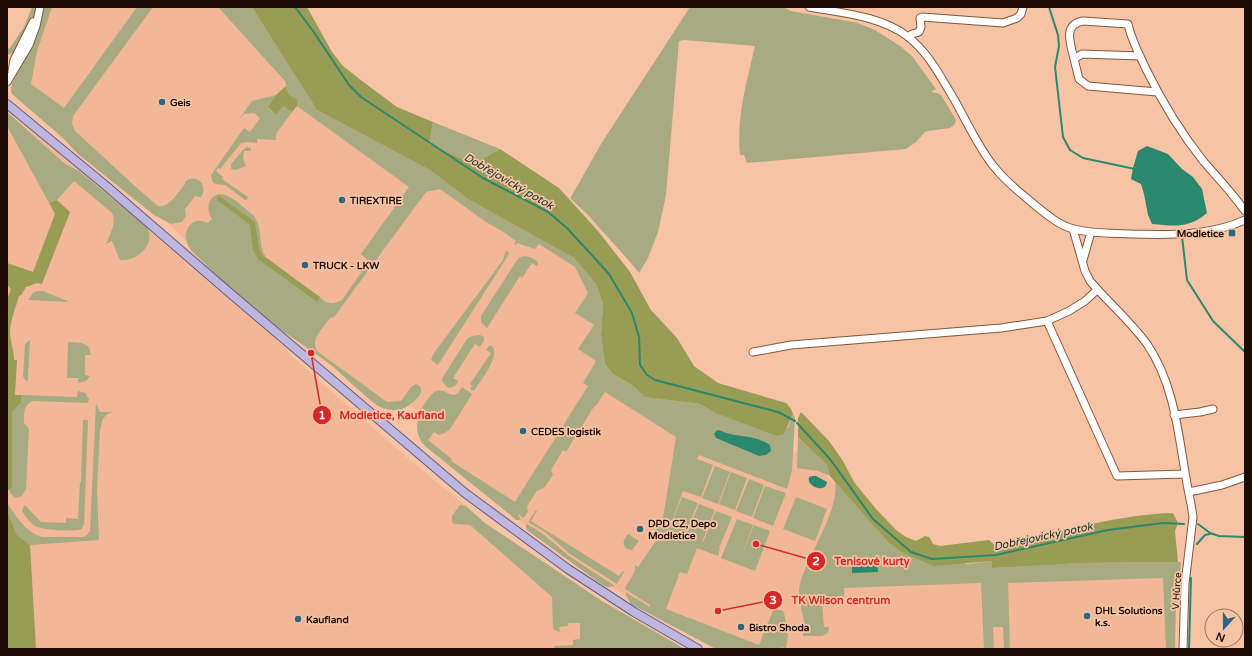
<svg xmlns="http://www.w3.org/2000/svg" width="1252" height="656" viewBox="0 0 1252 656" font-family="'Varela Round',sans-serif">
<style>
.built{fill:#f1b796}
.green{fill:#a8ab81}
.forest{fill:#989c54}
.water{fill:#2a886f}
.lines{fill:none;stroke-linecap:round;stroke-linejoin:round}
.stream{stroke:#2a886f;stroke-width:2}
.minor-casing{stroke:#83573d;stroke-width:9}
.major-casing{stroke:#685b84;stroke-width:10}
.minor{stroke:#fff;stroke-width:7}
.major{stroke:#bdb6df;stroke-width:8}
.poi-dot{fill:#2e6580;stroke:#f6c3a5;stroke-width:1.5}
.labels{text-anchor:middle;stroke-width:3.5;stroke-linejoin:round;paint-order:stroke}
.poi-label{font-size:10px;font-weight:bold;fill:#1d0c03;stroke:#f6c3a5;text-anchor:start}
.street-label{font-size:10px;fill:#1d0c03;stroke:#f6c3a5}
.water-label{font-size:11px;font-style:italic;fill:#093429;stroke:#f6c3a5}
.leader{fill:none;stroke:#d62828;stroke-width:1.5}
.callout-dot{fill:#d62828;stroke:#f6c3a5;stroke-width:1.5}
.mark-label{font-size:12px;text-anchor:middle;font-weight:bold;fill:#fff}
.callout-label{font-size:11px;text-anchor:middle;font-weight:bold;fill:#d62828;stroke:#f6c3a5;stroke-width:3.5;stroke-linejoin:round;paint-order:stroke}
</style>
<rect width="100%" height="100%" fill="#f6c3a5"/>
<path class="built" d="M50,7H254L582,260L596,333L626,386L811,458L896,554L934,570L1175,566L1173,649H721L648,612L526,526L425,441L420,413L410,405L386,408L309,347L192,246L21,83Z
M7,112L80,170L170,249L270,333L298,362L412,462L466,506L467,522L552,597L650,649H7Z"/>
<path class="green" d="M32,7H37L32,20L15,52L7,55V49L10,48L24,27Z
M44,7H52L37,51L31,84L64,108L137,7H153L73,116L72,124L75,131L137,188L158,206C170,208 178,192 185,184V182C196,172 209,186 201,197L195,196L185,209L186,216L182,222L171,224L154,215L78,154L63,138L12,94L11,91L12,83L30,46Z
M218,7H252L317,110L430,170L468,199L574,258L596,284L603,304L601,335L605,364L613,374L632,385L645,397L700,404L713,412L788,428L793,414L795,418L792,470L787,489L699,455L697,459L713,465L701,497L683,491L669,529L682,497L698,503L685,535L686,536L699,504L715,510L702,542H703L716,511L732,517L719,548L720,549L718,556L697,548L687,574L680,572L666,609L759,645L774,608L783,611L784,613L788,635L786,649L782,647L781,649H716L631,604L628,599L625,592L650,607V605L625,589C628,580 636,575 635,565L638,567L660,535L655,531L663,518L676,437L605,392L598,403L593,408L566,452L563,450L551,470L553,475L545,487L537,491L527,506L528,512L523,518L519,514L518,515L521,520H516L514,518L425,446C409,429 420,406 434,392C442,387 446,394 454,395L458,393L462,387L472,394L450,429L445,433L439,435L434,432L428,440L452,459L451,461L515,502L588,386L583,383L596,361L578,349L594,325L575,313L588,293L575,267L539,244L535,249L517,243L516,245L514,244L516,241L505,233L486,222L440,189L426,192L334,317L330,318C323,328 310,339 317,351L387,402L401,401L411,387L416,384C432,391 407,408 399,410C392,411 384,409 378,406C360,393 345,376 327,362C310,349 290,337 273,324C249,307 228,286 207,266C201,259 190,252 187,243C182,230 193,215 207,223L212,219C204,208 210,190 225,195C235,198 245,209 253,215C264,227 257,245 266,257L326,302C332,304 336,303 342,300L369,261L361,254L409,187L297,106L298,100L289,95L285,81Z
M690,7H783L791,11L858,23L875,30L900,46L912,56L936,89L931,92L937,93L941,95L956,120L955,124L950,128L928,131L925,132L916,142L906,149L747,163L744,155H740C736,118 747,81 755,46L684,40L679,41L666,195L658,232L648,258L639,273L631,263L588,215L570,198L571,197L601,144Z
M276,95L268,108L276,115L283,106L292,112L276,134V140L257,139V143L247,142L241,143L220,169L218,168L216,171L223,177L222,179L248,197L247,200H245L225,185L216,184L213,183L212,180L211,175L244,128L250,132L260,118L254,113L244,114L239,119L252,101Z
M7,112L65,164L79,171L147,227C155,240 143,255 130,259C127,260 123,260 120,260L112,241L106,244C110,234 117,223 112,213L74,181L57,200L49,203L7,126Z
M433,122L500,149L473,164L429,144Z
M247,147L251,148V151H244L243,159L246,166L236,170L231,169V164L243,150Z
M508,251L509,254L438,365L431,360L434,353L503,260L505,252Z
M525,256L530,257L537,261L538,264L537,266L532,263L522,278L520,276L487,328L481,322V316L517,260L520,257Z
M37,291H43L70,302L28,300L33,293Z
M480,335L484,337V341L480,347L475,344L453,378L458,381L455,386L450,388L447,387L442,381L443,377L467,339L472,336Z
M30,340L28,376V381L25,380L23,376L25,344Z
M68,342C79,343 90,341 91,355H85V375L90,376L86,381L78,383V378H67Z
M490,345L493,347C499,359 480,381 474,391L470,389L472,386L470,384L491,353L486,350Z
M78,391L85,393L89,399L88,403L33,401C23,405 24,414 24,423L29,429L26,489L22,496L16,498C7,492 7,486 7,476L8,490L12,488V412L21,403V395L77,397Z
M96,403L100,412H113L109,413L103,418L100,430L97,489L99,540L30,545L17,535L7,510V503C17,517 25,532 42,537H82L86,536L90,531Z
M83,420H88L84,524L82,529C74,532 46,530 37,527C30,523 26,517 22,511L23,508L25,505L41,522L66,523V518L78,519L80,482H81Z
M798,437L827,465L830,476L818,471L797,468Z
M715,466L730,472L718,504L702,498Z
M731,472L747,478L735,510L719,504Z
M749,479L764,485L752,517L736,511Z
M835,482L887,541L967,564L992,561V568L1052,565L1079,563L1181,562L1176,604L1175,649H1166L1163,578L1008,583L1010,649H1004L1003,627H993L994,649H984L981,583L844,588V601H843L842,596H838V601L822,602L824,627H829L828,633L822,636H803C804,631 804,626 804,621C802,609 797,595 800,584C807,556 840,510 835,482Z
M765,486L786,493L773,526L753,518Z
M796,497L827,509L815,541L783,529Z
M460,505L466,506L485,523L602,601L685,649H555L554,646L573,645V640L580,639V623H568V626L559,627L560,632L553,629L552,597L470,525L454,524L452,522V516Z
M536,510L537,511L531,521L619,576L623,571L624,572L617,584L570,554L545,532L528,522Z
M737,519L753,525L741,557L754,525L770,531L755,571L721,558Z
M527,524L543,534L569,556L615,586L607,587L601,584L527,530L526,526Z
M628,534L639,541L632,550L627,549C621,544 624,539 628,534Z"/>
<path class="forest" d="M252,7H307L332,52L343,66L362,81L397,107L433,122L429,144L473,164L500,149L559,188L598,231L630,272L651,310L677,338L694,366L718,383L786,403L791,409L793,414L784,434L777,436L713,412L700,404L645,397L632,385L613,374L605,364L601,335L603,304L596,284L574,258L468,199L430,170L317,110Z
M286,86L289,95L298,100L297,106L292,112L283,106L276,115L268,107L276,95Z
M219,196L255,222L259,249L263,256L320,297L318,301H316L258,259L253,250L250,225L217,200Z
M57,200L70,212L42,284L37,283L26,287L21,295L19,296C16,307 10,321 10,332C10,342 14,350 14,360H17L15,395H21V403L12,412V488L8,490L7,300L11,289L7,285V263L33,272L55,214L49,203Z
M801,412L829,441L843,461L854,482L876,509L896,530L906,537L916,541L925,536L929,537L933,544L940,546L989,540L998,548C1025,543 1049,534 1075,528C1107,520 1140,514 1173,513L1178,523L1175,531L1178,562L1079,563L1052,565L992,568V561L934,566L903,553L887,541L835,482L830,476L827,465L798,437V418Z
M7,510L17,535L30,545L36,649H7Z"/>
<path class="water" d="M1147,146L1168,154L1182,169L1193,177L1202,189L1207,213C1188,229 1174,226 1152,224L1148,215L1144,194L1141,184L1131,179L1133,168L1138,151Z
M719,430C738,439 751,433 770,445L771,451L766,455L759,456L716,438L714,434L716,431Z
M812,476H816L827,482C826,494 806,487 809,477Z
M877,561L878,572L852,573V562Z"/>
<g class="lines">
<path class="stream" d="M295,7L313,31L349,85L361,97L483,178L548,212L567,228L609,274L632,313L639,337L640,365L647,375L655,380L778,412L795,421
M1049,7L1058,35L1059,46L1055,67L1063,137L1070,150L1083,158L1135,169
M1182,236L1187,280L1213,321L1245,352
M797,423L830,459L873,519L911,552L932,559L996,555L1108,530L1163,523L1184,524
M1198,524L1210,533L1219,536L1245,537
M1197,544L1205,535L1210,534
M1189,649L1191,578"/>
<defs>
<path id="minor" d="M809,7C842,13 880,16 907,36C929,53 940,76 954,99C966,120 980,151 996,169C1007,183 1022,194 1036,206C1047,215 1060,226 1074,229C1093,234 1113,233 1132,234C1170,235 1210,236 1245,220
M908,37L912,34L919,32L921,27L920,18L922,17L1003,23L1017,18L1021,14L1023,7
M1140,56L1082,54L1074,59L1079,79L1088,86L1157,92
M1074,59C1071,44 1062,25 1083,21L1128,24C1131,39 1139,54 1146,69C1162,102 1181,133 1204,162C1218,178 1233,194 1245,211
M12,71L14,60L33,22
M7,82L29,45L36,26L40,7
M1073,229L1085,271L1090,281C1108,302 1130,321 1147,344C1179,391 1179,451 1191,504L1193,517L1185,584L1183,649
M1083,260L1091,232
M1047,321L1117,476L1185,474
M753,352L791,345L1001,328L1047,321L1069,311L1085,301L1097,290
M1174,415L1200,412L1213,409
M1189,492L1222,485L1245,477"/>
<path id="major" d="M7,104L105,185L231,294L465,493L568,569L634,612L698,649"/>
</defs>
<use href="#minor" class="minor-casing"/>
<use href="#major" class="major-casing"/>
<use href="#minor" class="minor"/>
<use href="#major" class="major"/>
</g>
<g class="poi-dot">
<circle cx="162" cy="102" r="4"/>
<circle cx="342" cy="200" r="4"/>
<rect x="1228" y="229" width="8" height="8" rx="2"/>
<circle cx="305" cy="265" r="4"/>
<circle cx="523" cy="431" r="4"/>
<circle cx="640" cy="529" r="4"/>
<circle cx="1087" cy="616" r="4"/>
<circle cx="298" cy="619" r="4"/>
<circle cx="741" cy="627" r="4"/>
</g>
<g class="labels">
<g class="poi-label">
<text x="170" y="106">Geis</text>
<text x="350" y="204">TIREXTIRE</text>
<text x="1224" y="237" text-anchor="end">Modletice</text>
<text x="313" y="269">TRUCK - LKW</text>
<text x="531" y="435">CEDES logistik</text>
<text x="648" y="527">DPD CZ, Depo<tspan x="648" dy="12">Modletice</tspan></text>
<text x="1095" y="614">DHL Solutions<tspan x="1095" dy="12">k.s.</tspan></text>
<text x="306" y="623">Kaufland</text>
<text x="749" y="631">Bistro Shoda</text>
</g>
<g class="street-label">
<text transform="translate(1176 591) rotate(-86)" y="4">V Hůrce</text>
</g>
<g class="water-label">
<text transform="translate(509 181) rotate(30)" y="4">Dobřejovický potok</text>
<text transform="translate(1043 536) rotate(-12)" y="4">Dobřejovický potok</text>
</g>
</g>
<path class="leader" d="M311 353L322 415M756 544L816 561M718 611L773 600"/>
<g class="callout-dot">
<circle cx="311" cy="353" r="4"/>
<circle cx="756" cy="544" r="4"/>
<circle cx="718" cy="611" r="4"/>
<circle cx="322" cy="415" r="10"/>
<circle cx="816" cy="561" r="10"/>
<circle cx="773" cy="600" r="10"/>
</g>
<g class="mark-label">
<text x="322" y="419">1</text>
<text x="816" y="565">2</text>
<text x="773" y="604">3</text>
</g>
<g class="callout-label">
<text x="392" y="419">Modletice, Kaufland</text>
<text x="872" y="565">Tenisové kurty</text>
<text x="841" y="604">TK Wilson centrum</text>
</g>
<rect width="1252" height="656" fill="none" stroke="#1d0c03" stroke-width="16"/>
<g transform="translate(1224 628) rotate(201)"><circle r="19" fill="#f6c3a5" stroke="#9f7a64"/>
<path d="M0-3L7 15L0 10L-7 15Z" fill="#2e6580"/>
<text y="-6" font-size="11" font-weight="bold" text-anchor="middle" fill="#1d0c03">N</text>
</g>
</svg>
